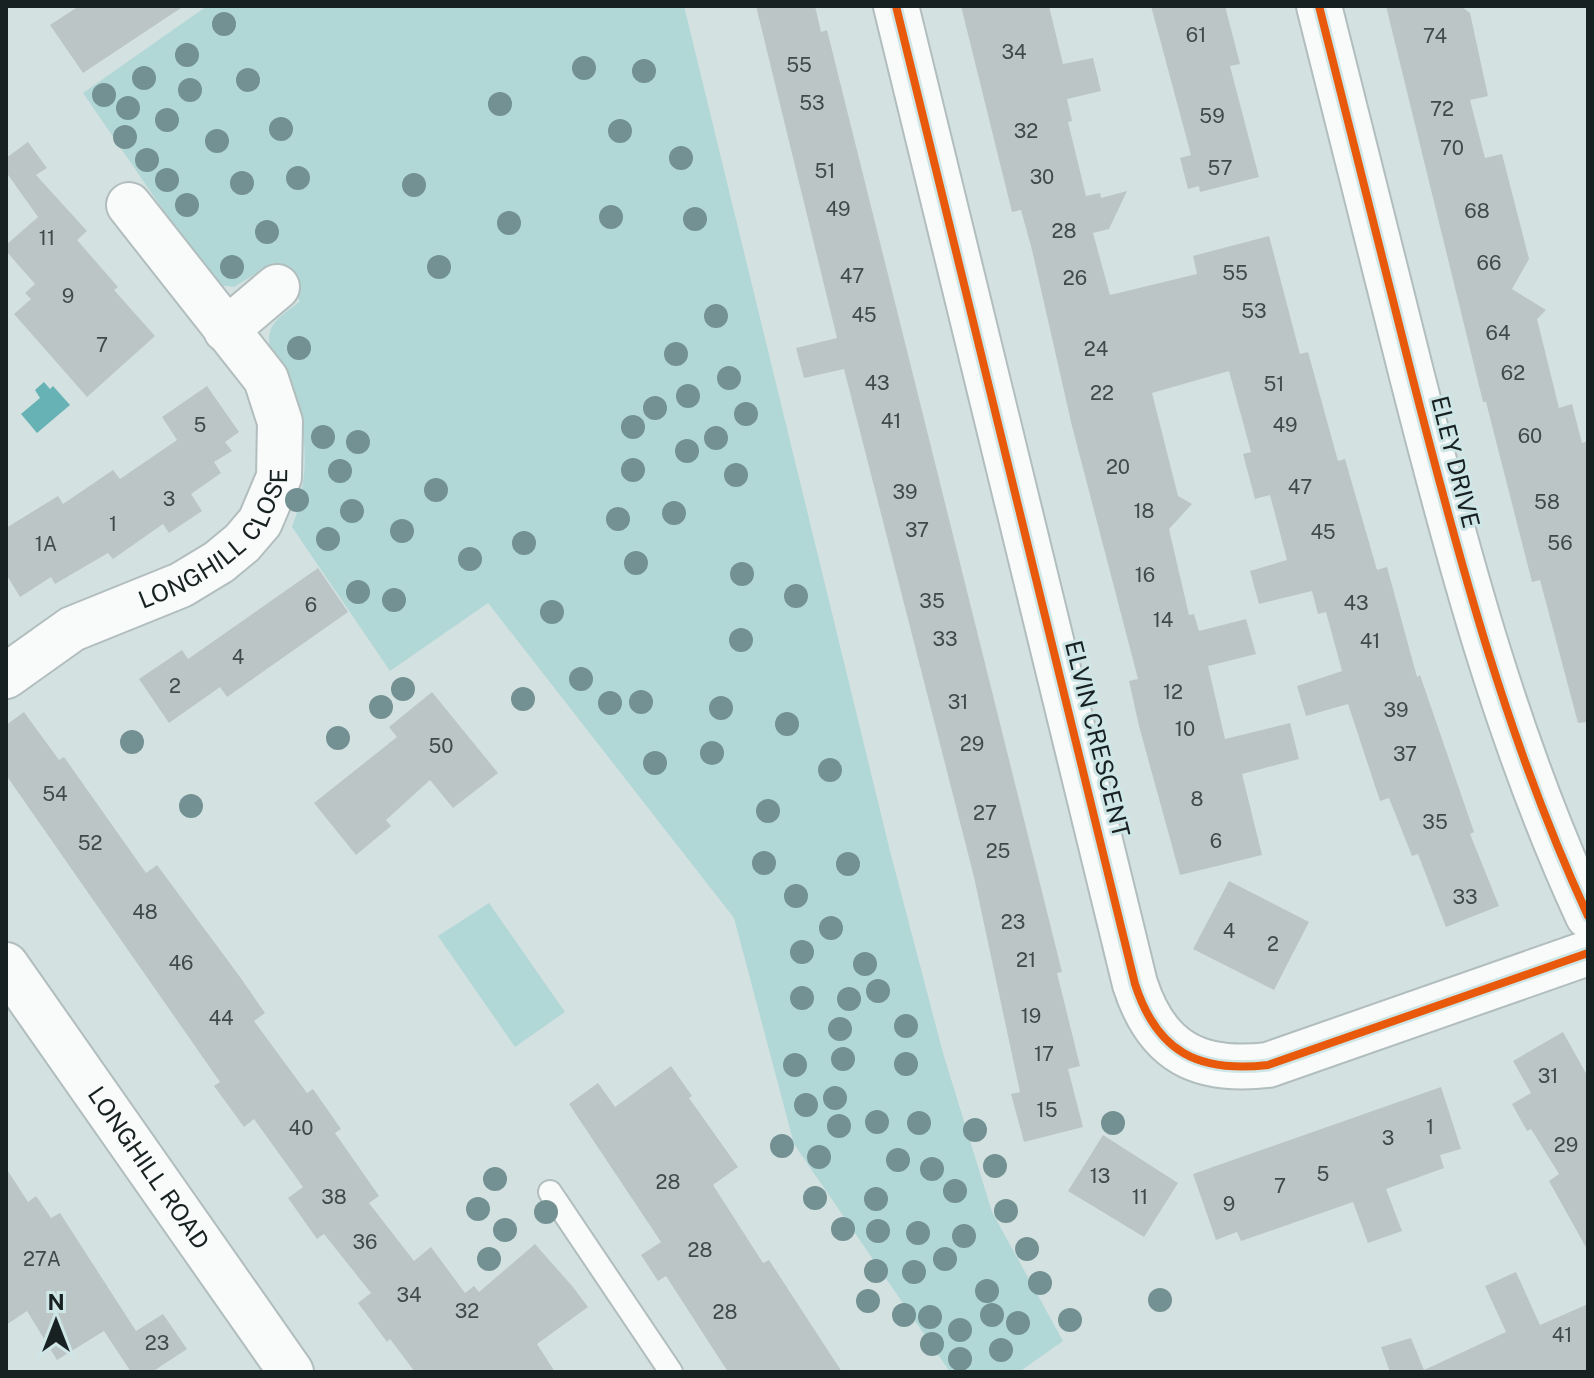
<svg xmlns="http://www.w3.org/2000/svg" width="1594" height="1378" viewBox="0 0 1594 1378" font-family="'Public Sans',sans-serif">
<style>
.green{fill:#b2d7d7}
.water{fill:#67b2b4}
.building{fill:#bbc5c5}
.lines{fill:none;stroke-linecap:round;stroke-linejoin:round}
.lane-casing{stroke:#b2bdbd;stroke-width:26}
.street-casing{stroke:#b2bdbd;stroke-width:48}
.lane{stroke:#f9fafa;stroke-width:22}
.street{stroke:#f9fafa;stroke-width:44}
.cycleway-casing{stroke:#cfe6e6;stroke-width:13}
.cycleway{stroke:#e8590c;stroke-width:8}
.tree{fill:#739192}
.labels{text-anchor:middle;stroke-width:6;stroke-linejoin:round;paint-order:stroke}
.number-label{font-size:20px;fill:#414a4a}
.street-label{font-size:24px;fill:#182121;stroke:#cfe6e6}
</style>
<rect width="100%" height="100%" fill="#d4e1e1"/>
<path class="green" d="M207,6H684L890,851L943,1053L992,1212L1063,1341L1019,1372H950L794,1144L734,918L488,603L390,671L292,527C306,490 310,444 296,406C289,384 264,355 270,332C274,318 290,310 300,301L273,263L234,287L219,285L205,271L83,93Z
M489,903L565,1012L515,1047L438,936Z"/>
<path class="water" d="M44,382L50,389L53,386L70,405L37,433L21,414L40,398L35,390Z"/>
<path class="building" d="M79,6H184L83,73L50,25Z
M756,6H815L821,32L827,30L1062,972L1057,973L1080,1066L1068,1069L1083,1127L1024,1142L1011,1094L1020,1092L974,877L844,369L804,378L796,348L837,338Z
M961,6H1049L1063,64L1093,58L1101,91L1067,99L1072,121L1068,122L1086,196L1100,193L1101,198L1127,191L1109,229L1093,233L1110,295L1197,274L1193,256L1269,236L1300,354L1308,352L1338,461L1345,459L1377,570L1387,567L1417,677L1420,675L1474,832L1470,834L1499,906L1446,927L1418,854L1412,856L1389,798L1380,801L1348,704L1306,716L1297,686L1342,671L1326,612L1318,614L1312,591L1259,604L1250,571L1287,560L1270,495L1255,499L1243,454L1251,452L1229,371L1152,393L1178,496L1192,504L1169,529L1189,615L1194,614L1199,631L1246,619L1256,654L1208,666L1225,739L1290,723L1299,759L1242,774L1262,855L1180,875L1139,726L1129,681L1138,679L1072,426L1032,250L1021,210L1012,212Z
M1151,6H1225L1240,64L1230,66L1259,177L1200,192L1199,186L1188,189L1180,158L1191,155Z
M1386,6H1461L1470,13L1488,96L1470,100L1485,158L1502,154L1529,259L1512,289L1546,310L1537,319L1559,408L1572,404L1582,443L1588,441V722L1578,723L1540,580L1532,582L1486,402H1483Z
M28,142L47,168L36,175L87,231L77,240L118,287L114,290L155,336L87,397L14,314L31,299L25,293L35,284L6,251V245L38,217L6,172V158Z
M207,386L239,432L225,442L232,451L214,462L221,473L191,494L202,511L169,533L163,524L113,559L108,553L55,584L51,577L20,597L6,574V528L58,496L63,504L113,470L120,479L177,440L162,417Z
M318,568L348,612L227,697L220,687L169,723L139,679L182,650L188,659Z
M432,692L498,773L453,808L430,780L386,820L391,826L356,855L314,803L397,737L389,727Z
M24,712L59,760L64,757L146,873L157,865L240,977L265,1013L254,1021L307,1093L313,1089L341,1129L335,1133L379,1196L369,1203L414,1261L431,1247L465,1293L474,1286L479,1292L535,1244L573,1287L588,1307L537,1344L555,1372H415L390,1339L387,1342L358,1303L371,1293L324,1234L317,1239L288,1198L303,1187L254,1119L244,1127L214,1086L220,1082L6,775V725Z
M1229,881L1309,922L1274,990L1193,949Z
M1563,1032L1588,1077V1251L1549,1181L1559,1174L1531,1129L1527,1131L1512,1104L1531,1093L1513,1061Z
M671,1066L692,1096L689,1098L738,1167L713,1185L763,1263L769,1260L842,1372H728L666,1276L658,1281L641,1255L661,1242L569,1104L598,1083L615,1107Z
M1441,1087L1461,1149L1440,1155L1444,1168L1386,1189L1402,1231L1368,1243L1353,1202L1241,1241L1237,1232L1216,1240L1193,1174Z
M1103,1135L1178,1183L1144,1237L1068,1191Z
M6,1168L28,1202L36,1196L51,1218L60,1213L136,1331L163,1314L187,1349L152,1372H131L104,1331L57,1360L27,1311L6,1325Z
M1516,1272L1540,1325L1588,1304V1372H1390L1381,1347L1411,1338L1424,1370L1506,1332L1485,1286Z"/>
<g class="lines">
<defs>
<path id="lane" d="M550,1192L671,1372"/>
<g id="street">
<path d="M896,6L1135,984C1157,1052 1198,1073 1268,1065L1588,953"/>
<path d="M1319,6C1350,129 1381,253 1412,376C1459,560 1508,743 1588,916"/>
<path d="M226,330L277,287"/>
<path id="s1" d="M6,676L72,629L181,585L219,562L242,543L260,522L279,477L280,422L266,379L129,205"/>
<path id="s2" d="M6,965L291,1372"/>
</g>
</defs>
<use href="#lane" class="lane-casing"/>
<use href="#street" class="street-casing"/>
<use href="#lane" class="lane"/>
<use href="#street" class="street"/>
<defs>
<path id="cycleway" d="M896,6L1135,984C1157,1052 1198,1073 1268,1065L1588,953
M1319,6C1350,129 1381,253 1412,376C1459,560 1508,743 1588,916"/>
</defs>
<use href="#cycleway" class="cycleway-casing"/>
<use href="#cycleway" class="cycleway"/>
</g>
<g class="tree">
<circle cx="224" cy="24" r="12"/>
<circle cx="187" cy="55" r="12"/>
<circle cx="584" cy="68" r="12"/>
<circle cx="644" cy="71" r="12"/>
<circle cx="144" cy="78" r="12"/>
<circle cx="248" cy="80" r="12"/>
<circle cx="190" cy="90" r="12"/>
<circle cx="104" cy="95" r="12"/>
<circle cx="500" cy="104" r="12"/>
<circle cx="128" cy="108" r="12"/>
<circle cx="167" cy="120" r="12"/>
<circle cx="281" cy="129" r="12"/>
<circle cx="620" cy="131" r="12"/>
<circle cx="125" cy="137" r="12"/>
<circle cx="217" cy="141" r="12"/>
<circle cx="681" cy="158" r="12"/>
<circle cx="147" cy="160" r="12"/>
<circle cx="298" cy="178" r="12"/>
<circle cx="167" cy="180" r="12"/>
<circle cx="242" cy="183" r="12"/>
<circle cx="414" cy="185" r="12"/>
<circle cx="187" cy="205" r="12"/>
<circle cx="611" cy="217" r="12"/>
<circle cx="695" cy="219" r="12"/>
<circle cx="509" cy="223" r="12"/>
<circle cx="267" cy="232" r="12"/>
<circle cx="232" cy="267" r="12"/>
<circle cx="439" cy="267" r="12"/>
<circle cx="716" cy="316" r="12"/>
<circle cx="299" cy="348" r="12"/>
<circle cx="676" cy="354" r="12"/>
<circle cx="729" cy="378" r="12"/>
<circle cx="688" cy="396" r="12"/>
<circle cx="655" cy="408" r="12"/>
<circle cx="746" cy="414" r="12"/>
<circle cx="633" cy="427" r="12"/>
<circle cx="323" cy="437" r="12"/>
<circle cx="716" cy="438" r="12"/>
<circle cx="358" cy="442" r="12"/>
<circle cx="687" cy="451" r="12"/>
<circle cx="633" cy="470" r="12"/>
<circle cx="340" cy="471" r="12"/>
<circle cx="736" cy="475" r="12"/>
<circle cx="436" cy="490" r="12"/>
<circle cx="297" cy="500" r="12"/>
<circle cx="352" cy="511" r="12"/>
<circle cx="674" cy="513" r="12"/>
<circle cx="618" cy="519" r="12"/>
<circle cx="402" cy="531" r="12"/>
<circle cx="328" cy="539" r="12"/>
<circle cx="524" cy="543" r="12"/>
<circle cx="470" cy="559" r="12"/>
<circle cx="636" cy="563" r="12"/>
<circle cx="742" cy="574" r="12"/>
<circle cx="358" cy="592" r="12"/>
<circle cx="796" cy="596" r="12"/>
<circle cx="394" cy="600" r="12"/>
<circle cx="552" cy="612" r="12"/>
<circle cx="741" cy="640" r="12"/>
<circle cx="581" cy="679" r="12"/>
<circle cx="403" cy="689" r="12"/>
<circle cx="523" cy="699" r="12"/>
<circle cx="641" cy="702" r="12"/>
<circle cx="610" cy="703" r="12"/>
<circle cx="381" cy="707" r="12"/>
<circle cx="721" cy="708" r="12"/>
<circle cx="787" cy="724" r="12"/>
<circle cx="338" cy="738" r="12"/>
<circle cx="132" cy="742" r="12"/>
<circle cx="712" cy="753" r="12"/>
<circle cx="655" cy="763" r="12"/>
<circle cx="830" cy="770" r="12"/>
<circle cx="191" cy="806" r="12"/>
<circle cx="768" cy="811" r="12"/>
<circle cx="764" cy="863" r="12"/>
<circle cx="848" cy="864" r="12"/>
<circle cx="796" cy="896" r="12"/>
<circle cx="831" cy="928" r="12"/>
<circle cx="802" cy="952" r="12"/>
<circle cx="865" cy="964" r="12"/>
<circle cx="878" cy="991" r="12"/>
<circle cx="802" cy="998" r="12"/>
<circle cx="849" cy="999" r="12"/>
<circle cx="906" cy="1026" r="12"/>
<circle cx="840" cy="1029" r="12"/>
<circle cx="843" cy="1059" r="12"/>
<circle cx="906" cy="1064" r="12"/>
<circle cx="795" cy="1065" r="12"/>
<circle cx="835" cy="1098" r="12"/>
<circle cx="806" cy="1105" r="12"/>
<circle cx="877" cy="1122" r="12"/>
<circle cx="919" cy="1123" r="12"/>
<circle cx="1113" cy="1123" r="12"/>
<circle cx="839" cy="1126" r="12"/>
<circle cx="975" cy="1130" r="12"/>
<circle cx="782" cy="1146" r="12"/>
<circle cx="819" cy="1157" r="12"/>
<circle cx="898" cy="1160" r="12"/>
<circle cx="995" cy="1166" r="12"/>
<circle cx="932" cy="1169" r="12"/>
<circle cx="495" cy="1179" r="12"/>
<circle cx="955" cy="1191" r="12"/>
<circle cx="815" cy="1198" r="12"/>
<circle cx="876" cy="1199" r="12"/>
<circle cx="478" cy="1209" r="12"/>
<circle cx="1006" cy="1211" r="12"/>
<circle cx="546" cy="1212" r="12"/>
<circle cx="843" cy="1229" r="12"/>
<circle cx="505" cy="1230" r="12"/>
<circle cx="878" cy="1231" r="12"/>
<circle cx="918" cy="1233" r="12"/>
<circle cx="964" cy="1236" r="12"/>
<circle cx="1027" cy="1249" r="12"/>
<circle cx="489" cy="1259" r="12"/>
<circle cx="945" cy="1259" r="12"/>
<circle cx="876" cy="1271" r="12"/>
<circle cx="914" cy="1272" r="12"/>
<circle cx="1040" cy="1283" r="12"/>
<circle cx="987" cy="1291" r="12"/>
<circle cx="1160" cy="1300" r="12"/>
<circle cx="868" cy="1301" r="12"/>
<circle cx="904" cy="1315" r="12"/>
<circle cx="992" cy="1315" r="12"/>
<circle cx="930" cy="1317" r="12"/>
<circle cx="1070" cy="1320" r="12"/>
<circle cx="1018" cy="1323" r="12"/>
<circle cx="960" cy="1330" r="12"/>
<circle cx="932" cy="1344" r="12"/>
<circle cx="1001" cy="1350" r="12"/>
<circle cx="960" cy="1359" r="12"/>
</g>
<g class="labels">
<g class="number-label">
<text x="1196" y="42">61</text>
<text x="1435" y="43">74</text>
<text x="1014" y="59">34</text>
<text x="799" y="72">55</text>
<text x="812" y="110">53</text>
<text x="1442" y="116">72</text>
<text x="1212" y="123">59</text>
<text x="1026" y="138">32</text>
<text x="1452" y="155">70</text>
<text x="1220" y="175">57</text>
<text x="825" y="178">51</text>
<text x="1042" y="184">30</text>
<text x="838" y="216">49</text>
<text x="1477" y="218">68</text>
<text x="1064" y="238">28</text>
<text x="47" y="245">11</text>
<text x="1489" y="270">66</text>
<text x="1235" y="280">55</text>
<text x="852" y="283">47</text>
<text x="1075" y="285">26</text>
<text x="68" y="303">9</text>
<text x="1254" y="318">53</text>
<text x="864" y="322">45</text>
<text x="1498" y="340">64</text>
<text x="102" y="352">7</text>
<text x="1096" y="356">24</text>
<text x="1513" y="380">62</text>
<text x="877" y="390">43</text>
<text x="1274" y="391">51</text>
<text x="1102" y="400">22</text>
<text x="891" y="428">41</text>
<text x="200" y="432">5</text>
<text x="1285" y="432">49</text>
<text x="1530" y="443">60</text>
<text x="1118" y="474">20</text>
<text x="1300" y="494">47</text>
<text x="905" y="499">39</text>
<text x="169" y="506">3</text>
<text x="1547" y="509">58</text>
<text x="1144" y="518">18</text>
<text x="113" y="531">1</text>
<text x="917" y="537">37</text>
<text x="1323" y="539">45</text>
<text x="1560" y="550">56</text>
<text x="46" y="551">1A</text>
<text x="1145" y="582">16</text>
<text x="932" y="608">35</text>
<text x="1356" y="610">43</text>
<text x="311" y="612">6</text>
<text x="1163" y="627">14</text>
<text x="945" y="646">33</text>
<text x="1370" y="648">41</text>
<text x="238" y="664">4</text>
<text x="175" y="693">2</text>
<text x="1173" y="699">12</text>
<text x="958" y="709">31</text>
<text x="1396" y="717">39</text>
<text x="1185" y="736">10</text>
<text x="972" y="751">29</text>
<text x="441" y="753">50</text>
<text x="1405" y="761">37</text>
<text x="55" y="801">54</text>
<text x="1197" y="806">8</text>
<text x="985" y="820">27</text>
<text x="1435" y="829">35</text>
<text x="1216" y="848">6</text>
<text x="90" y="850">52</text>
<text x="998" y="858">25</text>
<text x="1465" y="904">33</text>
<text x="145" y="919">48</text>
<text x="1013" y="929">23</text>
<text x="1229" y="938">4</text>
<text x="1273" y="951">2</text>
<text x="1026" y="967">21</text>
<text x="181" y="970">46</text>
<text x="1031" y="1023">19</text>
<text x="221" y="1025">44</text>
<text x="1044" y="1061">17</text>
<text x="1548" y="1083">31</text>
<text x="1047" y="1117">15</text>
<text x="1430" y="1134">1</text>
<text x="301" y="1135">40</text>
<text x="1388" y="1145">3</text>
<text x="1566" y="1152">29</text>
<text x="1323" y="1181">5</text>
<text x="1100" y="1183">13</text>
<text x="668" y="1189">28</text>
<text x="1280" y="1193">7</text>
<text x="334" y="1204">38</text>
<text x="1140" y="1204">11</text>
<text x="1229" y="1211">9</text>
<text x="365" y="1249">36</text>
<text x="700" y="1257">28</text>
<text x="42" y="1266">27A</text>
<text x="409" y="1302">34</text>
<text x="467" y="1318">32</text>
<text x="725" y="1319">28</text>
<text x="1562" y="1342">41</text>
<text x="157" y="1350">23</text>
</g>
<g class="street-label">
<text transform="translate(1455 462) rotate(76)" y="8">ELEY DRIVE</text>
<text dy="8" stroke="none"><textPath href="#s1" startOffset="256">LONGHILL CLOSE</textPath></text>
<text transform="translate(1097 739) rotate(76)" y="8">ELVIN CRESCENT</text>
<text dy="8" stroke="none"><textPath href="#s2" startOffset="248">LONGHILL ROAD</textPath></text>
</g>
</g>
<rect width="1594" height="1378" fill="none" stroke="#182121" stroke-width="16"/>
<g transform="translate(56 1322)" stroke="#cfe6e6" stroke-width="6" paint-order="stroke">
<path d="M0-6L14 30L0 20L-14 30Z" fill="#182121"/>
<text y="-12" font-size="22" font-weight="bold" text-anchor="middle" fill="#182121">N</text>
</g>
</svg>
